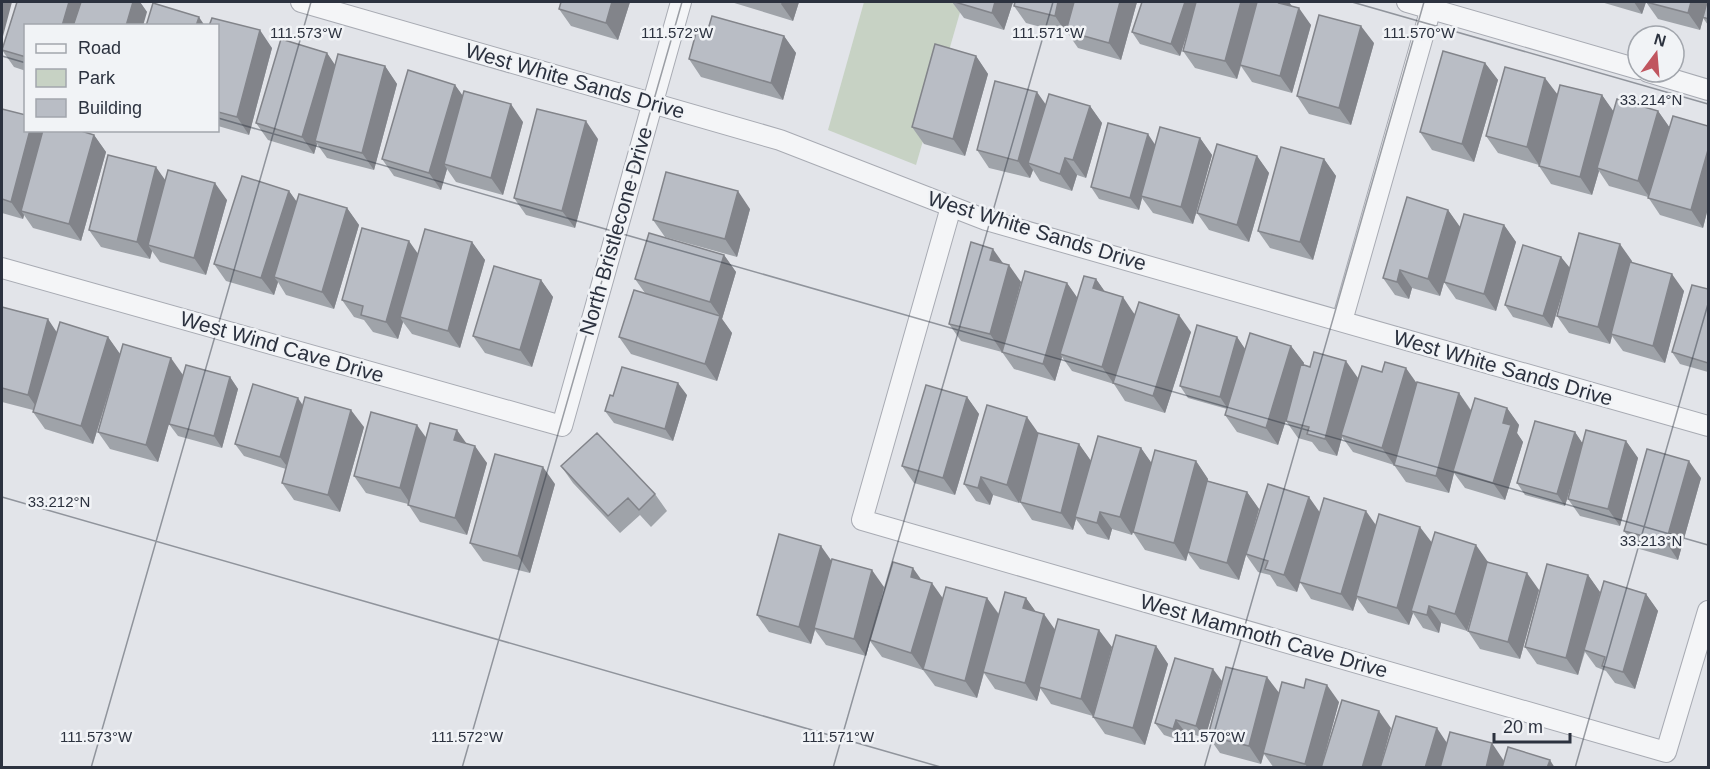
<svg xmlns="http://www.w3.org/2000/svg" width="1710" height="769" viewBox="0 0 1710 769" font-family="Helvetica,sans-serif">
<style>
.green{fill:#c7d2c4}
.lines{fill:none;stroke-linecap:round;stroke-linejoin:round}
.minor-casing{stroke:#a8abb3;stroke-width:22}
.minor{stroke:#f4f5f7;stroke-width:20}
.wall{fill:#9fa3a9}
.shaded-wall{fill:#82848a}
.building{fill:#b9bdc5;stroke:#82848a;stroke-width:1.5}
.ticks{fill:none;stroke:#2c323f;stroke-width:1.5;stroke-opacity:0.45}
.labels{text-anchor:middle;stroke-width:5;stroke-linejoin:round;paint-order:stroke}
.street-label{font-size:21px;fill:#2c323f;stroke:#f1f3f6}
.ticks-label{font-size:15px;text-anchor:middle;fill:#2c323f;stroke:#f1f3f6;stroke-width:5;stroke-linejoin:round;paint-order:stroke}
</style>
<rect width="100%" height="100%" fill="#e2e4e9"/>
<path class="green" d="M864,2H963L916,165L828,130Z"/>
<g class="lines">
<defs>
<path id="minor" d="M301,2L780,140L986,220L1708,426
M1407,2L1638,69
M1648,72L1708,90
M951,207L862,520L1666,752L1708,611
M2,268L562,426L681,2
M1342,321L1431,8"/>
</defs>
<use href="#minor" class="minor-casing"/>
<use href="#minor" class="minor"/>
</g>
<path class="wall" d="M17,2H140L147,12L26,26V71L14,67L2,50Z
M630,2L618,40L571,26L559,9Z
M731,2H799L793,21Z
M952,2H1013L1004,30L964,18Z
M1015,2H1137L1121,60L1078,48L1067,32V34L1026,23L1014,6Z
M1257,2H1289L1292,6L1311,25L1292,93L1252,82L1241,66L1237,79L1195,68L1183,51L1190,25L1180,56L1140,44L1132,32Z
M1601,2H1708V25L1703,18L1700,30L1658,19L1646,2L1642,14Z
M218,26L272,48L249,135L218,126Z
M784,36L796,53L783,100L701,77L689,59Z
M1374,43L1351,125L1309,114L1297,96Z
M327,53L335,65L385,66L397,84L374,170L327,158L317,144L314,154L268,140L256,123Z
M976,56L988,74L965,156L924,144L912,127Z
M1485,63L1498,80L1474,162L1432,150L1420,132Z
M455,85L463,96L523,122L503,195L456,182L447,169L441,190L394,176L382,159Z
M1557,95H1602L1613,112L1658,111L1669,127L1708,126V208L1703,228L1660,215L1648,197L1609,186L1599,171L1592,195L1551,184L1539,166V165L1498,153L1486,136Z
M1046,105L1090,106L1102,123L1086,178L1077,175L1072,191L1040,181L1033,170L1030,178L989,168L977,150Z
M2,109L26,130L94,135L106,152L81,241L33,228L24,215L23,219L2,213Z
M1200,138L1212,155L1193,224L1153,213L1142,198L1139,210L1099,199L1091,187L1155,145Z
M598,139L575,228L526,215L514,198Z
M1257,156L1269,173L1249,242L1209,230L1197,213Z
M1324,159L1336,176L1313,260L1270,248L1258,231Z
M165,180L227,200L206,275L160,262L152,251L150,259L101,247L89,230Z
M289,191L297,202L347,208L359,225L334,309L286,295L278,282L274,295L226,281L214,264Z
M750,209L737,257L665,237L653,220Z
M1448,210L1460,227L1440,296L1412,288L1409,299L1395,295L1383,278Z
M1504,225L1516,242L1496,311L1456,299L1444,282Z
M472,242L485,260L460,348L412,334L403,322L398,339L373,332L364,320L354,317L342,300L418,253Z
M724,255L736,272L722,319L732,333L717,381L631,354L619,337L645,293L635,279Z
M1561,257L1569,268L1632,261V263L1684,291L1665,363L1623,351L1612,336L1610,344L1569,333L1557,316L1565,284L1552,328L1513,317L1505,305Z
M1003,264L1021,282L1006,337L1067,283L1077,298L1096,279L1105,292L1135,314L1191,332L1165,413L1125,401L1114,384L1072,371L1062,357L1055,381L1014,369L1002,352L961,341L949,324Z
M541,280L553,297L532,367L485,353L473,336Z
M1708,289V372L1680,364L1672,352Z
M2,307L57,332L108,337L120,354L183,375L158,462L110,449L98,432L118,363L93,444L45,429L33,412V410L2,402Z
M1237,337L1245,349L1291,346L1304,363L1303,365L1358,378L1416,383L1459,393L1471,410L1507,408L1519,425L1517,433L1523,442L1505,500L1465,488L1454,473L1449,493L1406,482L1394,465L1353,452L1342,437L1337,456L1319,451L1312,442L1298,438L1286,421L1288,414L1278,445L1237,432L1225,415L1227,409L1188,398L1180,386Z
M230,377L238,389L222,448L178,436L169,424Z
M687,395L673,441L614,423L605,411L613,396Z
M967,397L979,414L955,495L914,483L902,466Z
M303,405L364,427L340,512L294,500L282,483L286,469L244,456L235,444Z
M1575,432L1582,443L1626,441L1638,458L1620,526L1580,516L1568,499L1571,484L1565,506L1525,495L1517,483Z
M1039,434L1079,444L1091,461L1141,448L1151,463L1196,461L1208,479V481L1247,492L1259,509L1249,543L1320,512L1376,526L1432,543L1488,562L1539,590L1520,659L1480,649L1468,631L1479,590L1467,631L1441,623L1439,633L1423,628L1413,613L1409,625L1368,613L1357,598L1353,611L1311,599L1300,582L1297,592L1277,586L1270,575L1258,572L1246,555L1239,580L1200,569L1188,553L1186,561L1145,550L1133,532V531L1132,535L1112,529L1109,540L1087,534L1076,519L1073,530L1032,520L1020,502L1029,471L1019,503L993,495L990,505L976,501L964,484Z
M426,438L467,444L487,463L467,535L420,522L408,504L366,493L354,476Z
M561,466L655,494L667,511L651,527L640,515L620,533L573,483Z
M1701,478L1678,560L1636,548L1624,531Z
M555,484L530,573L483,561L470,543Z
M832,561L884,587L872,634L922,580L943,598H987L999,614L1026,598L1036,612L1055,630L1112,647L1093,716L1051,704L1040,688L1037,701L995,689L984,673L977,698L935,686L923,670L882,657L870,641L866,656L826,645L815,630L811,644L769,632L757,615Z
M1588,575L1600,592L1646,594L1658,611L1635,689L1615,683L1606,671L1596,667L1585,652L1578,675L1537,664L1525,647Z
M1156,646L1168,664L1145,745L1105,734L1093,717Z
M1222,681L1205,738L1185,732L1182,741L1164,735L1155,723Z
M1279,694L1339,702L1321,768H1274L1264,754L1261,764L1220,753L1208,736Z"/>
<path class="shaded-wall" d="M2,2H12L2,40Z
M69,2H87L79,26H62Z
M133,2H140L147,12L143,26H126Z
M612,2H630L618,40L606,23Z
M782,2H799L793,21L781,4Z
M995,2H1013L1004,30L992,13Z
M1058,2H1075L1067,34L1055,16Z
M1120,2H1137L1121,60L1109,43Z
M1185,2H1197L1180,56L1171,44Z
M1241,2H1257L1237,79L1225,61Z
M1280,2H1289L1294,10L1279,3Z
M1634,2H1646L1642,14Z
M1691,2H1708L1700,30L1688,13Z
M1299,8L1311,25L1292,93L1280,76Z
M199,17L205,26H196Z
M1361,26L1374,43L1351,125L1339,108Z
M260,30L272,48L249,135L237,117Z
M784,36L796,53L783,100L771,83Z
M327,53L339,71L315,141L317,144L314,154L302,137Z
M976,56L988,74L965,156L953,139Z
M1485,63L1498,80L1474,162L1462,144Z
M385,66L397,84L374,170L362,153Z
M1545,78L1558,95L1539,165L1527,147Z
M455,85L467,102L444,164L447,169L441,190L429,173Z
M1037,92L1049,109L1028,163L1033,170L1030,178L1018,161Z
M1602,95L1614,112L1597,168L1599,171L1592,195L1580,177Z
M511,104L523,122L503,195L491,178Z
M1090,106L1102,123L1086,178L1073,160Z
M1658,111L1670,128L1650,198L1638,181Z
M586,121L598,139L575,228L562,211Z
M30,130H43L21,211L24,215L23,219L11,202Z
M1148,134L1156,146L1141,196L1142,198L1139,210L1130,198Z
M94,135L106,152L81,241L69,224Z
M1200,138L1212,155L1193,224L1181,207Z
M1708,150V208L1703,228L1691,210Z
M1257,156L1269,173L1249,242L1237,225Z
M1065,158L1077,175L1072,191L1060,174Z
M1324,159L1336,176L1313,260L1300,242Z
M156,167L168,184L148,245L152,251L150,259L137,242Z
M215,183L227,200L206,275L194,258Z
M289,191L301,208L274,277L278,282L274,295L261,278Z
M738,191L750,209L737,257L725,239Z
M347,208L359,225L334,309L322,292Z
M1448,210L1460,227L1440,296L1428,279Z
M1504,225L1516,242L1496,311L1484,294Z
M409,241L421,258L400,317L403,322L398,339L386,322Z
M472,242L485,260L460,348L448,331Z
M1620,244L1632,261L1613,335L1611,334L1612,336L1610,344L1598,327Z
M993,249L1005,266L990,260Z
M724,255L736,272L722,319L710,302Z
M1561,257L1570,268L1552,328L1543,316Z
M1009,265L1021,282L1002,352L990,334Z
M1400,270L1412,288L1409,299L1397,282Z
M1672,274L1684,291L1665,363L1653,346Z
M1096,279L1108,296L1093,288Z
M541,280L553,297L532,367L520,350Z
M1067,283L1079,300L1060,354L1062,357L1055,381L1043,364Z
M1123,297L1135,315L1114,384L1102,367Z
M1179,315L1191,332L1165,413L1153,396Z
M720,316L732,333L717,381L705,364Z
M48,319L60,337L40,412L28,395Z
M108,337L120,354L93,444L81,426Z
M1237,337L1245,349L1228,409L1220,397Z
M1291,346L1304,363L1278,445L1266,428Z
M171,358L183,375L158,462L146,445Z
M1346,361L1358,378L1341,435L1342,437L1337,456L1325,439Z
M1406,368L1418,385L1394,465L1382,448Z
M230,377L238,389L222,448L214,436Z
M678,383L687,395L673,441L665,429Z
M1459,393L1471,411L1453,471L1454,473L1449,493L1436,476Z
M967,397L979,414L955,495L943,478Z
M298,398L306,410L289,469L280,457Z
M1507,408L1519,425L1517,433L1523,442L1505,500L1493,483L1503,423Z
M351,410L364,427L340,512L328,495Z
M1027,417L1039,434L1019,503L1007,485Z
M417,425L430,443L412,506L400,488Z
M457,430L469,447L454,440Z
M1575,432L1583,444L1565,506L1557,494Z
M1626,441L1638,458L1620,526L1608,509Z
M1079,444L1091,461L1075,517L1076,519L1073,530L1061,513Z
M475,446L487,463L467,535L455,518Z
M1141,448L1153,465L1132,535L1120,517Z
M1196,461L1208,479L1186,561L1174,543Z
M1689,461L1701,478L1678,560L1666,542Z
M543,467L555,484L530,573L518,556Z
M981,477L993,495L990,505L978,488Z
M1247,492L1259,509L1239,580L1227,563Z
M1309,497L1321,514L1297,592L1284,575Z
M1366,511L1378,528L1356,596L1357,598L1353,611L1341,594Z
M1100,512L1112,529L1109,540L1097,523Z
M1420,527L1433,544L1411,611L1413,613L1409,625L1397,608Z
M1476,545L1488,562L1467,631L1455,614Z
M821,546L833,563L811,644L799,627Z
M913,568L925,585L911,577Z
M872,570L884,587L866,656L854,639Z
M1527,573L1539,590L1520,659L1508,642Z
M1588,575L1600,592L1578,675L1566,658Z
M932,583L944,600L923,670L911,653Z
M1646,594L1658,611L1635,689L1623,672Z
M987,598L999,615L977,698L965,681Z
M1026,598L1038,615L1023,608Z
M1429,606L1441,623L1439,633L1427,615Z
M1044,614L1056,631L1037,701L1025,683Z
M1099,630L1112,647L1093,716L1081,699Z
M1156,646L1168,664L1145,745L1133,728Z
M1213,669L1222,681L1205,738L1196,726Z
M1267,677L1280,694L1261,764L1249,746Z
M1327,685L1339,702L1321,768H1308L1305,764Z
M1379,711L1391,728L1380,768H1362Z
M1176,720L1185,732L1182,741L1173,729Z
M1437,728L1449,746L1443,768H1425Z
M1492,743L1504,761L1502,768H1486Z
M1550,760L1555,768H1547Z"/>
<path class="building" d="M17,2H69L62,26H26V57L2,50Z
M81,2H133L126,26H73Z
M561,2H612L606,23L559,9Z
M955,2H995L992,13Z
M1015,2H1058L1055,16L1014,6Z
M1074,2H1120L1109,43L1066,31Z
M1142,2H1185L1171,44L1132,32Z
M1196,2H1241L1225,61L1183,51Z
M1257,2H1280L1279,3L1299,8L1280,76L1240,65Z
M1646,2H1691L1688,13Z
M1707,2H1708V19L1703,17Z
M153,3L199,17L196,26H146Z
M1319,15L1361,26L1339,108L1297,96Z
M712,16L784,36L771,83L689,59L696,33L706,36Z
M212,18L260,30L237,117L218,112V26H209Z
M281,39L327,53L302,137L256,123Z
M935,44L976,56L953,139L912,127Z
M1443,51L1485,63L1462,144L1420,132Z
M338,54L385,66L362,153L315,141Z
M1505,67L1545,78L1527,147L1486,136Z
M408,70L455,85L429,173L382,159Z
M995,81L1037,92L1018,161L977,150Z
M1560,85L1602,95L1580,177L1539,166Z
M464,91L511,104L491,178L444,164Z
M1049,94L1090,106L1073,160L1065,158L1060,174L1028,163Z
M1617,99L1658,111L1638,181L1597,168Z
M2,109L26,115V130H30L11,202L2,199Z
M537,109L586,121L562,211L514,198Z
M1673,116L1708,126V150L1691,210L1648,198Z
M1108,123L1148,134L1130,198L1091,187Z
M1160,127L1200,138L1181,207L1141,196Z
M43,130H78L94,135L69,224L21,211Z
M1217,144L1257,156L1237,225L1197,213Z
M1281,147L1324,159L1300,242L1258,231Z
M108,155L156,167L137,242L89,230Z
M168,170L215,183L194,258L148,245Z
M666,172L738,191L725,239L653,220Z
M242,176L289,191L261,278L214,264Z
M299,194L347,208L322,292L274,277Z
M1407,197L1448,210L1428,279L1400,270L1397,282L1383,278Z
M1464,214L1504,225L1484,294L1444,282Z
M362,228L409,241L386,322L361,315L363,306L342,300Z
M425,229L472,242L448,331L400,317Z
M649,233L724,255L710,302L635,279Z
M1579,233L1620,244L1598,327L1557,316Z
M971,242L993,249L990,260L1009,265L990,334L949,324Z
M1523,245L1561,257L1543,316L1505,305Z
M1630,262L1672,274L1653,346L1611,334Z
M494,266L541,280L520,350L473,336Z
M1025,271L1067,283L1043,364L1002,352Z
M1084,276L1096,279L1093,288L1123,297L1102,367L1060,354Z
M1692,285L1708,289V363L1672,352Z
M634,290L720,316L705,364L619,337Z
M1139,302L1179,315L1153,396L1113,383Z
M2,307L48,319L28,395L2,388Z
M60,322L108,337L81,426L33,412Z
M1197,325L1237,337L1220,397L1180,386Z
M1250,333L1291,346L1266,428L1225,415Z
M123,344L171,358L146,445L98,432Z
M1314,352L1346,361L1325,439L1307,434L1309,427L1286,421L1301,364L1310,367Z
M1385,362L1406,368L1382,448L1341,435L1362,366L1382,372Z
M186,365L230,377L214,436L169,424Z
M622,367L678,383L665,429L605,411L610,395L613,396Z
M1417,382L1459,393L1436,476L1394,465Z
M253,384L298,398L280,457L235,444Z
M926,385L967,397L943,478L902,466Z
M305,397L351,410L328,495L282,483Z
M1475,398L1507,408L1503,423L1511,425L1493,483L1453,471Z
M987,405L1027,417L1007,485L981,477L978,488L964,484Z
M371,412L417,425L400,488L354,476Z
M1535,421L1575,432L1557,494L1517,483Z
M430,423L457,430L454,440L475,446L455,518L408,505Z
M1586,430L1626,441L1608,509L1568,499Z
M597,433L655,494L639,510L628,498L608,516L561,466Z
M1038,433L1079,444L1061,513L1020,502Z
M1098,436L1141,448L1120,517L1100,512L1097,523L1075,517Z
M1647,449L1689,461L1666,542L1624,531Z
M1155,450L1196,461L1174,543L1133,532Z
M495,454L543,467L518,556L470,543Z
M1207,481L1247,492L1227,563L1188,552Z
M1268,484L1309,497L1284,575L1265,569L1268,561L1246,554Z
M1324,498L1366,511L1341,594L1299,582Z
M1379,514L1420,527L1397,608L1356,596Z
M1435,532L1476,545L1455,614L1429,606L1427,615L1411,611Z
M779,534L821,546L799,627L757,615Z
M832,559L872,570L854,639L814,628Z
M893,562L913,568L911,577L932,583L911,653L870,640Z
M1487,562L1527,573L1508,642L1468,631Z
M1547,564L1588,575L1566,658L1525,647Z
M1604,581L1646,594L1623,672L1602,666L1605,657L1584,650Z
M946,587L987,598L965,681L923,669Z
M1005,592L1026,598L1023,608L1044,614L1025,683L983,672Z
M1058,619L1099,630L1081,699L1039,687Z
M1116,635L1156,646L1133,728L1093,717Z
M1175,658L1213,669L1196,726L1176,720L1173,729L1155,723Z
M1226,667L1267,677L1249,746L1208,736Z
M1306,679L1327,685L1305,764L1263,753L1282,682L1304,688Z
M1342,700L1379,711L1362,768H1321Z
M1396,716L1437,728L1425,768H1380Z
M1450,732L1492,743L1486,768H1440Z
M1508,747L1550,760L1547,768H1502Z"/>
<path class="ticks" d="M1352,2L1708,104M2,56L26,63M218,118L1708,545M2,497L944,768M91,768L311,2M462,768L682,2M833,768L1053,2M1204,768L1424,2M1575,768L1708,304"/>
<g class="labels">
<g class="street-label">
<text transform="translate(575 81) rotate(16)" y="7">West White Sands Drive</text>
<text transform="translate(616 231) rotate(-74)" y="7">North Bristlecone Drive</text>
<text transform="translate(1037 231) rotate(17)" y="7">West White Sands Drive</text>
<text transform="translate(282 347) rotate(16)" y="7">West Wind Cave Drive</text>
<text transform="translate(1503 368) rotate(16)" y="7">West White Sands Drive</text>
<text transform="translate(1264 636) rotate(16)" y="7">West Mammoth Cave Drive</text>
</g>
</g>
<g class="ticks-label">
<text x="306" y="38">111.573°W</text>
<text x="677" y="38">111.572°W</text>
<text x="1048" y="38">111.571°W</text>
<text x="1419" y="38">111.570°W</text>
<text x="1651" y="105">33.214°N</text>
<text x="59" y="507">33.212°N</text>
<text x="1651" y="546">33.213°N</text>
<text x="96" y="742">111.573°W</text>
<text x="467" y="742">111.572°W</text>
<text x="838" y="742">111.571°W</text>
<text x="1209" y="742">111.570°W</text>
</g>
<rect width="1710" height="769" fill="none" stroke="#2c323f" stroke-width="6"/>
<rect x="24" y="24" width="195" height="108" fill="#f1f3f6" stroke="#a2a6ad" stroke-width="1.5"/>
<rect x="36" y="44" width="30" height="9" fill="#f4f5f7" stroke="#a2a6ad" stroke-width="1.5"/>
<text x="78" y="54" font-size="18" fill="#2c323f">Road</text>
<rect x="36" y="69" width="30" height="18" fill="#c7d2c4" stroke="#a2a6ad" stroke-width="1.5"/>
<text x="78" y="84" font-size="18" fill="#2c323f">Park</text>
<rect x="36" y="99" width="30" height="18" fill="#b9bdc5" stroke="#a2a6ad" stroke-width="1.5"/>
<text x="78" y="114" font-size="18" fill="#2c323f">Building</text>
<g transform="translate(1656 54) rotate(16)"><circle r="28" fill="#f1f3f6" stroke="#a2a6ad" stroke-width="1.5"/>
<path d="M0-4.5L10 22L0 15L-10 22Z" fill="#c0555f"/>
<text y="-9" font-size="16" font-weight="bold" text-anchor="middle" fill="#2c323f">N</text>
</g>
<path d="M1494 733v9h76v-9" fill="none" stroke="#2c323f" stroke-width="3"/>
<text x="1503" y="733" font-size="18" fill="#2c323f" stroke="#f1f3f6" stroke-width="4.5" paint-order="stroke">20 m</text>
</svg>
